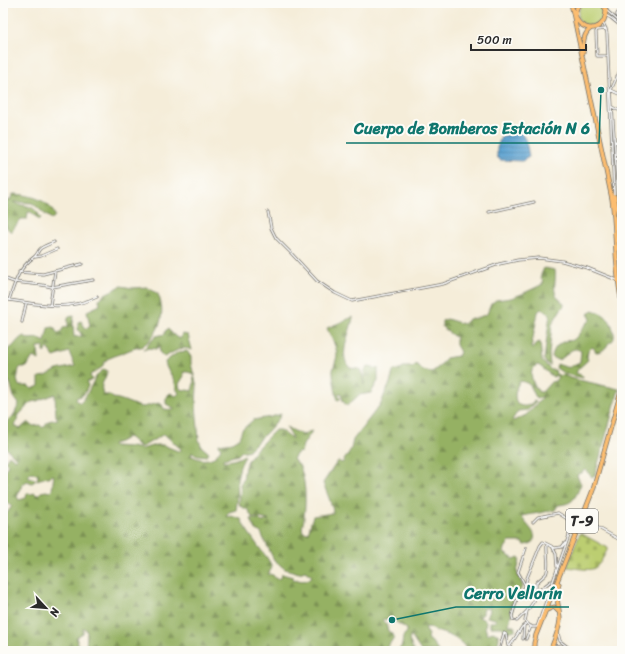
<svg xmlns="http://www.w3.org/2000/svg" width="625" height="654" viewBox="0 0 625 654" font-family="Sriracha,sans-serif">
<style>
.green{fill:#bcce71;stroke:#747c4e}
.forest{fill:url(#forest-firs);stroke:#606e47;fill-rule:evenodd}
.cemetery{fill:url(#cemetery-stones);stroke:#747c4e}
.water{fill:url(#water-rules);stroke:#43667e}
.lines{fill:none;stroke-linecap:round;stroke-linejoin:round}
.minor-casing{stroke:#726f68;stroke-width:3}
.tertiary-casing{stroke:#726f68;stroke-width:3.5}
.trunk-casing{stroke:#726f68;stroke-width:5}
.minor{stroke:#fff;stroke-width:1.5}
.tertiary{stroke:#fff;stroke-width:2}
.trunk{stroke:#fcbd6f;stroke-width:3.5}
.labels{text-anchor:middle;stroke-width:4;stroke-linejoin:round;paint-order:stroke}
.shield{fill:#fdfcf7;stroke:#6a6a68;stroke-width:1}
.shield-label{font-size:14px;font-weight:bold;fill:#2b2b2b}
.leader{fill:none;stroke:#0f766e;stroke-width:1.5}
.callout-dot{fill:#0f766e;stroke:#fdfcf7;stroke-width:1.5}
.callout-label{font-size:16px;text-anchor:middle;font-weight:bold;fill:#0f766e;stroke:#fdfcf7;stroke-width:4;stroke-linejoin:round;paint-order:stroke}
</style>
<defs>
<pattern id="forest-firs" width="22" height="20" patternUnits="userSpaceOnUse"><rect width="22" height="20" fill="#95b163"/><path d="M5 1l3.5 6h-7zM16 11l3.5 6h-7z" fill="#7a9052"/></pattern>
<pattern id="cemetery-stones" width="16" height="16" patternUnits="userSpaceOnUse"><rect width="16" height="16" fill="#bcce71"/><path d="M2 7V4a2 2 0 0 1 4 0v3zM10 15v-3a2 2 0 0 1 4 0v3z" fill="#a2b162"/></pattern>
<pattern id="water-rules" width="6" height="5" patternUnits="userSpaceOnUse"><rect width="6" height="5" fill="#5ba2d1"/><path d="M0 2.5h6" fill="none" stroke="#4b84aa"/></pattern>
</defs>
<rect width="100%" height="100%" fill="#fdfcf7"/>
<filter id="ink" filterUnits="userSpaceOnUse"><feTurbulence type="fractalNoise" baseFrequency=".025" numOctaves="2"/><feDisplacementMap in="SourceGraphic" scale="8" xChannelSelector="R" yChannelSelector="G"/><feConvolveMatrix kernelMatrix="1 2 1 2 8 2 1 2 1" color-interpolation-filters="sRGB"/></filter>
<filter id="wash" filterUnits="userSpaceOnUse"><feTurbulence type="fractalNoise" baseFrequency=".012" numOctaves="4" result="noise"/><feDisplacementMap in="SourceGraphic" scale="16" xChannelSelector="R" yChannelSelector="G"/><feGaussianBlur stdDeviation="0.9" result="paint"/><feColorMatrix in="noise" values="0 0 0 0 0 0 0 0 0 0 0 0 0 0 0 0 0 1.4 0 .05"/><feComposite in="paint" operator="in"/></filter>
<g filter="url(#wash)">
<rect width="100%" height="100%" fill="#f5edd9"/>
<path class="green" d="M582,3H600C621,28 563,37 582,3Z"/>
<path class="forest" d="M14,194C29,195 50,199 55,216L52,219C44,215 39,208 32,203L14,202H13C19,206 29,204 35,210C38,212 39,216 41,218L39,220L31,212H28L27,219H21L11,232L3,224V199L10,201L12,195Z
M544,268L555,270C557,285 549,293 564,303V306L561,309L552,324L549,354L550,366L546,363L544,360L550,314L541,309L538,312L531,348L532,349L537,343L540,342L542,361L551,370H555L556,374L561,376L562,374L570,378L619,389L595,475L592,477L590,475L585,469L583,472L578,474L577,476L581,484C575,498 574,504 558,505L555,510L522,516C524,525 543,535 530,544L525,545L521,542H509L505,548L504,553L514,559L519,557L520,559L517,572L523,586L514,600L509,625L516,627L515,630L507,632L502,627H490V622H495L496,620L495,619L487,617L490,611L489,608L483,609V614L479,617L486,621L485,627L487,634L493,632L499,635V639L496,651H467C462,639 451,636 439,632C435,631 432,628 428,627L425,628L428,634L427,638L432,642L438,651H421L411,636L409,640L414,651H398L402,645L403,636L407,632V629L393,620L383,619L382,620L386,624L388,631L393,634L394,637L387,648L383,649L381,651H369L365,649L361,651H86L87,632L85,628H83V633L76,637L80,651H3V516H5L12,506L7,503L6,506L3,505V473L8,465L5,461L9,455L15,460L17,459L6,448H5L3,450V423C13,420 15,412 19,404L14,397L10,382L3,385V355L6,350C15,348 16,339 24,336L29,339L38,338L45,342L48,328L54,327L57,333L61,332L63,328L68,327V317L74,316L73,324L74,337L82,336L78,329V322L81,321L86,329L90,326L87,311L100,305L99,299L105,294L121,286L132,288L147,287L158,294C167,315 159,335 141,347H137L107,359L101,368L91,374L90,377L92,378V380L87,382L88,386C85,392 84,397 77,397L76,400L80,403C90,395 93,373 105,369L107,371V372C105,381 98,386 104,395H110L113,398C123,399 132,405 142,407C147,407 153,403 161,403L164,409L174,410V408L166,404V397L170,393L176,396L179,393C175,388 176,385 174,380C171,374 166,369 165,362L178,352L187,351L191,357V364L197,386L196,405L199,441L202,447L209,453L207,456L198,455L192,453L191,455C198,460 206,461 214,457C216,456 219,451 221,449L219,444L226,443L228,444L239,438L242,430L253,420L271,417L281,414L280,417L268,431L249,450L246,451H242L238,455L223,459V461C231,461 238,459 244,455L245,456L240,466L237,479L238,495L236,510L229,512L226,517L231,516L241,519C245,529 252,537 258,546C264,554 270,560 272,568L268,574L273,575L276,579L280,578L282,574L293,577V582L296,579C301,582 309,581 312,576L305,571L299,573L285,569L274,560L261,533L255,529L251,519H259L262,522L269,520L252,517L248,510L240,506L239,502L241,491L240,484C245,480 243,470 246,464C253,451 265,440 275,430H280L292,439V437L286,427L303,435L308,432L312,431L303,445L301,452L297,453L293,459C294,461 297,463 299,465C306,478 306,502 304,517C304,523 301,526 303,532L308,533L312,519L313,516L333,513C333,506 326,491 323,483L337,462L339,461L341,463L343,462L351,449L353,440L382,402C384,393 389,388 391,380C392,376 392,374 394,370H401L403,367H413L416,364L422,370L432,372L440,366L446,358L458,356L460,352L456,345V338L442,327V321L447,319L463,324L469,319L477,318L487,314L491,304L496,300L511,298L522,294L543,284V281L540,277ZM44,346V353L48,348L49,349L54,357L69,352L75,366L57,370L46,376L39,377V386L32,389L29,386H19L17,380L19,369L21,367H27L32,358L34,357L39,360L38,348L39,347ZM537,365L540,366L553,377H554V375L558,377L555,381L551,382L542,392H539C534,386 530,378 532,370ZM183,372H188L193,374L194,383L192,391L180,389L179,384L184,376ZM520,381C533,383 531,390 537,399L544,396L526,415L513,421L512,420L518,411L528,410L536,402L534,401C532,403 528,406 526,406C511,408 514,388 520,381ZM55,394L56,416L58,419L48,421L43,428L40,425L33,426L28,422L20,429L15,426L19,415L31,402L37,401ZM164,434L181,449V451H178L163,445H155L142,449L131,447L114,446L112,445V444L119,442L128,437C134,440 136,446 142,447ZM32,472L38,475L37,480L54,475L52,490L50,492L46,491L41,492L38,496L35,493L31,494L27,493L26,498L19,500L17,497L22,485L27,481L32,483L35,481L36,480L28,476Z
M592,310C603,313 611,318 613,330C614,333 615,337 613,340C612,342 609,342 608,344C606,349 601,352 596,352L593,347L588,350L587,357L588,360L578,369L576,373L583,376V378L565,374L556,368L557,364C574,370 566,367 580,362L581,351C570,344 568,358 557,360L552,357C553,350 557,344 563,342C566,340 570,341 573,340C578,337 581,330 585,325C587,322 590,322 591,319L588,314Z
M353,317C351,332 337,355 350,368L360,369L363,377L364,385V373L367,366L373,368H378V381L371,393L359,395L347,406L343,401L341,393L338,394L341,398L339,400H338C336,396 332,373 333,370C334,365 337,359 337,354C336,345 330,336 327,328Z
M168,329L176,337L180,339L182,334L188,335L192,350C180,345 176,352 164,357L160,353L159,346L156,349L149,348L143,350L156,336L165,334V331Z"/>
<path class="cemetery" d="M580,533L608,548C595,575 594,570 567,567Z"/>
<path class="water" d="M520,132L526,140L529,157L522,161L500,160L497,157V148L501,137L512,133Z"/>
</g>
<g filter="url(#ink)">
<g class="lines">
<defs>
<path id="minor" d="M607,11L622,24
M605,15L611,18L622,27
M617,16V14L622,8
M617,16H620L622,14
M603,23L606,29L607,34L614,194
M606,29L597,30L596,32L597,56H607
M622,66L611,90L618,196L622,217
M617,76L622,78
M611,90L622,95
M613,107L622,112
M615,141L622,145
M615,158L622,161
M617,175L622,178
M268,212L271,228L276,238L291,253L317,281L335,293L352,301L443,284L499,264L518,260L539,258L562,261L587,268L617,280
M489,212L534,202
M35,257L41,256L57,249
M19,272L43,274L82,264
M3,278L14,282L42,285L52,287L93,280
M3,299C35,304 67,312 97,297
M9,300C16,280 18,269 34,257C37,255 38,251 40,249C43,246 50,244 54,242
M50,305L55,271
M22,322L26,304
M584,520L622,541
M533,522L538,517L558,513L569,520L576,519
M553,548L556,554L557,567
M525,585L518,572L526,548
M537,592L551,581
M527,611L517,621L513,620L512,616L518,595L525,587L527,578L540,546L543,542L555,548L562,547L565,543
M527,623L531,627H537L574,521L580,519
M558,633L560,641L573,651
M523,639L524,625
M526,639L531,626
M499,651L504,633L506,634L508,646H510L522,627L527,623L525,621L527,611L534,601L536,592V583C539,580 543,577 546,574C550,567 546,553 547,544
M554,651L552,646C559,644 563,647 569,651"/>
<path id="tertiary" d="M605,8L606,3"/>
<path id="trunk" d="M571,3L612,199C617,234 614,268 622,303
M580,3C562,25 605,43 606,10L602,3
M583,53C583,44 583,32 592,28
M614,196L622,232
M616,251L618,247H622
M547,610L554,607L558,611
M534,651V643L536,635L593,490L622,388
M550,651C554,641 559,631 560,620C560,607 554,597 559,584"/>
</defs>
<use href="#minor" class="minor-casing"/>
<use href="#tertiary" class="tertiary-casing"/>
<use href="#trunk" class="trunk-casing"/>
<use href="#minor" class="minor"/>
<use href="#tertiary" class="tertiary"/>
<use href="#trunk" class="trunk"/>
</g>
</g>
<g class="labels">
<rect class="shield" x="566" y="509" width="32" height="24" rx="3"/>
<g class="shield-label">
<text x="582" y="526">T-9</text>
</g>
</g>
<path class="leader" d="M601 90L599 143H346M392 620L456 607H569"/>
<g class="callout-dot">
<circle cx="601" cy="90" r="4"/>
<circle cx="392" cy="620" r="4"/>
</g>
<g class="callout-label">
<text x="472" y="134">Cuerpo de Bomberos Estación N 6</text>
<text x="513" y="599">Cerro Vellorín</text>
</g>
<rect width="625" height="654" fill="none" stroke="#fdfcf7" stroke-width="16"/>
<g transform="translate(46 608) rotate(116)" stroke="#fdfcf7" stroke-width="3" paint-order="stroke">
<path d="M0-3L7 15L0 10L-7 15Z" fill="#2b2b2b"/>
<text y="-6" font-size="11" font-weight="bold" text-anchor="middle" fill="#2b2b2b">N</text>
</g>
<path d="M471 44v6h115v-6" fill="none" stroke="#2b2b2b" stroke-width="2"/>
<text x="477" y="44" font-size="12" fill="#2b2b2b" stroke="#fdfcf7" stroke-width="3" paint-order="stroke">500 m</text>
</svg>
